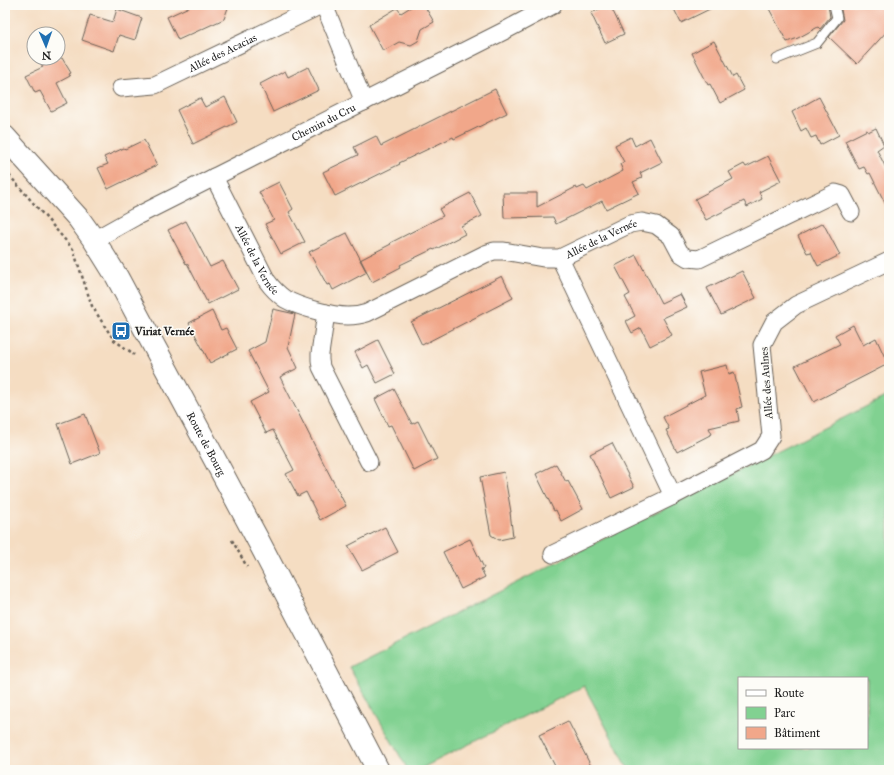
<svg xmlns="http://www.w3.org/2000/svg" width="894" height="775" viewBox="0 0 894 775" font-family="'IM FELL Great Primer',serif">
<style>
.green{fill:#81d191;stroke:#4e7656;fill-rule:evenodd}
.building{fill:#f1a78a}
.lines{fill:none;stroke-linecap:round;stroke-linejoin:round}
.service-casing{stroke:#686056;stroke-width:11}
.minor-casing{stroke:#686056;stroke-width:19}
.tertiary-casing{stroke:#686056;stroke-width:24}
.path{stroke:#686056;stroke-width:2.5;stroke-dasharray:3 3;stroke-linecap:butt}
.service{stroke:#fff;stroke-width:9}
.minor{stroke:#fff;stroke-width:17}
.tertiary{stroke:#fff;stroke-width:22}
.labels{text-anchor:middle;stroke-width:3;stroke-linejoin:round;paint-order:stroke}
.street-label{font-size:11px;fill:#1c1c1c;stroke:#fdfcf7}
.poi-label{font-size:11px;font-weight:bold;fill:#1c1c1c;stroke:#fdfcf7;text-anchor:start}
</style>
<rect width="100%" height="100%" fill="#fdfcf7"/>
<filter id="ink" filterUnits="userSpaceOnUse"><feTurbulence type="fractalNoise" baseFrequency=".025" numOctaves="2"/><feDisplacementMap in="SourceGraphic" scale="8" xChannelSelector="R" yChannelSelector="G"/><feConvolveMatrix kernelMatrix="1 2 1 2 8 2 1 2 1" color-interpolation-filters="sRGB"/></filter>
<filter id="wash" filterUnits="userSpaceOnUse"><feTurbulence type="fractalNoise" baseFrequency=".012" numOctaves="4" result="noise"/><feDisplacementMap in="SourceGraphic" scale="16" xChannelSelector="R" yChannelSelector="G"/><feGaussianBlur stdDeviation="0.9" result="paint"/><feColorMatrix in="noise" values="0 0 0 0 0 0 0 0 0 0 0 0 0 0 0 0 0 1.4 0 .05"/><feComposite in="paint" operator="in"/></filter>
<g filter="url(#wash)">
<rect width="100%" height="100%" fill="#f5ddc2"/>
<path class="green" d="M889,395V770H629L584,686L418,770H408L349,667ZM739,678H867V748H739Z"/>
<g id="blocks">
<path class="building" d="M193,5H229L224,19L178,40L167,17Z
M414,5H424L434,22L422,29L418,41L411,45L399,42L383,51L369,25L397,8L401,13Z
M607,5H610L624,34L605,43L591,13Z
M672,5H718L681,23Z
M767,5H828L830,17L820,29L818,27L798,38L787,42Z
M840,5H889V29L857,64L829,37L843,20Z
M117,9L142,18L135,40L119,35L114,51L82,40L90,15L113,22Z
M714,41L733,77L736,75L744,90L720,103L710,84L708,85L692,53Z
M38,58H62L71,73L69,74L70,76L57,83L67,103L51,111L40,91L35,93L26,75L43,67Z
M308,67L319,90L273,112L260,84L285,71L288,77Z
M495,89L507,113L454,139L453,137L399,163L400,164L335,196L323,172L358,155L354,147L376,136L381,146Z
M225,97L237,122L193,144L177,110L200,98L205,107Z
M819,97L839,135L820,145L816,136L811,138L806,128L801,131L792,112Z
M876,128L884,145L877,150L889,174V211L870,173L868,174L864,167L859,169L845,141L867,130L868,132Z
M631,137L635,146L650,138L662,162L640,173L642,178L633,182L639,193L606,209L602,201L556,224L553,217L504,218L503,193H537V207L576,187L577,189L584,186L587,190L623,171L620,164L624,162L615,145Z
M144,140L157,165L108,189L98,168L108,164L104,157L124,148L125,149Z
M768,156L781,181L759,192L762,199L747,207L744,201L706,220L695,199L733,179L729,172L744,164L746,167Z
M279,182L293,209L289,212L305,242L281,254L265,224L274,220L259,192Z
M470,193L482,216L461,226L465,234L434,250L433,249L400,265L401,267L372,282L360,260L391,244L390,243L443,216L439,209Z
M186,221L210,267L223,261L238,289L208,304L187,263L186,264L168,230Z
M823,223L840,255L818,266L811,252L807,253L798,236Z
M347,233L367,272L333,290L330,284L327,285L309,252Z
M636,255L661,303L680,294L687,307L663,318L672,335L650,346L641,328L632,333L626,321L635,316L625,297L630,294L615,266Z
M742,271L756,298L721,315L707,288Z
M502,276L513,298L422,345L411,322Z
M273,309L295,314L288,347L298,368L280,377L323,462L346,506L320,520L306,492L298,496L286,474L294,470L273,430L266,433L250,402L269,392L248,351L265,342Z
M212,311L221,330L226,328L237,349L210,363L189,323Z
M853,325L863,345L876,338L888,364L814,402L795,366L840,344L835,335Z
M378,340L395,374L377,383L368,365L363,368L355,352Z
M727,365L729,374L734,372L742,407L737,409L739,421L709,428L712,434L677,452L666,430L669,429L663,417L705,395L699,372Z
M394,389L412,424L418,421L437,459L414,471L391,425L388,426L375,399Z
M85,414L100,453L72,464L58,424Z
M612,443L634,487L611,498L590,454Z
M556,464L566,482L568,481L583,509L561,521L556,510L554,511L536,474Z
M504,472L511,512H510L513,537L499,540L491,535L480,477Z
M385,527L398,552L362,570L348,546Z
M470,539L484,568L481,569L485,577L461,589L443,552Z
M568,721L593,770H557L539,735Z"/>
</g>
</g>
<g filter="url(#ink)">
<use href="#blocks" fill-opacity="0" stroke="#686056" stroke-width="1"/>
<g class="lines">
<defs>
<path id="service" d="M777,59L817,43L837,18L834,5"/>
<g id="minor">
<path d="M324,5L364,102"/>
<path id="s1" d="M121,88L155,85L321,5"/>
<path id="s2" d="M214,177L267,281C272,288 278,294 285,299C299,307 332,316 348,316C354,316 361,315 367,313L485,254L494,251H504L543,258H560L630,224L642,222L656,225L671,236L680,253L688,258L699,259L835,193L842,195L851,212"/>
<path id="s3" d="M94,240L135,217L506,30L553,5"/>
<path d="M560,258L673,496L762,450L771,436L762,345L774,322L796,305L889,261"/>
<path d="M326,313L320,354V360L321,367L369,462"/>
<path d="M553,554L673,496"/>
</g>
<g id="tertiary">
<path id="s4" d="M5,137L79,219L94,240L117,277L259,542L378,770"/>
</g>
</defs>
<use href="#service" class="service-casing"/>
<use href="#minor" class="minor-casing"/>
<use href="#tertiary" class="tertiary-casing"/>
<path class="path" d="M9,175L73,249L92,306L104,325L114,340L131,352L134,355
M232,540L247,567"/>
<use href="#service" class="service"/>
<use href="#minor" class="minor"/>
<use href="#tertiary" class="tertiary"/>
</g>
</g>
<defs>
<symbol id="bus-square" viewBox="-11 -11 22 22"><rect x="-9" y="-9" width="18" height="18" rx="4" fill="#1f6fb2" stroke="#fdfcf7"/><path d="M-5-6H5V4H4V6H2V4H-2V6H-4V4H-5ZM-3.5-4V0h7V-4ZM-3.5 1.2v1.5H-2V1.2ZM2 1.2v1.5H3.5V1.2Z" fill="#fff"/></symbol>
</defs>
<g fill-rule="evenodd">
<use href="#bus-square" x="110" y="320" width="22" height="22"/>
</g>
<g class="labels">
<g class="street-label">
<text dy="4" stroke="none"><textPath href="#s1" startOffset="109">Allée des Acacias</textPath></text>
<text dy="4" stroke="none"><textPath href="#s3" startOffset="258">Chemin du Cru</textPath></text>
<text dy="4" stroke="none"><textPath href="#s2" startOffset="481">Allée de la Vernée</textPath></text>
<text dy="4" stroke="none"><textPath href="#s2" startOffset="93">Allée de la Vernée</textPath></text>
<text transform="translate(766 383) rotate(-94)" y="4">Allée des Aulnes</text>
<text dy="4" stroke="none"><textPath href="#s4" startOffset="369">Route de Bourg</textPath></text>
</g>
<g class="poi-label">
<text x="135" y="335">Viriat Vernée</text>
</g>
</g>
<rect width="894" height="775" fill="none" stroke="#fdfcf7" stroke-width="20"/>
<rect x="738" y="677" width="130" height="72" fill="#fdfcf7" stroke="#a3a29f"/>
<rect x="746" y="690" width="20" height="6" fill="#ffffff" stroke="#a3a29f"/>
<text x="774" y="697" font-size="12" fill="#1c1c1c">Route</text>
<rect x="746" y="707" width="20" height="12" fill="#81d191" stroke="#a3a29f"/>
<text x="774" y="717" font-size="12" fill="#1c1c1c">Parc</text>
<rect x="746" y="727" width="20" height="12" fill="#f1a78a" stroke="#a3a29f"/>
<text x="774" y="737" font-size="12" fill="#1c1c1c">Bâtiment</text>
<g transform="translate(46 46) rotate(178)"><circle r="19" fill="#fdfcf7" stroke="#a3a29f"/>
<path d="M0-3L7 15L0 10L-7 15Z" fill="#1f6fb2"/>
<text y="-6" font-size="11" font-weight="bold" text-anchor="middle" fill="#1c1c1c">N</text>
</g>
</svg>
